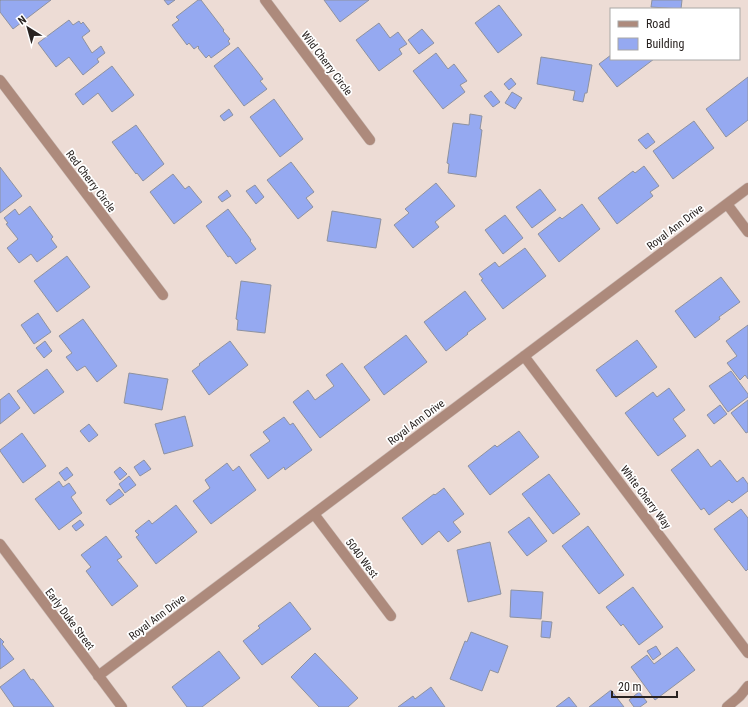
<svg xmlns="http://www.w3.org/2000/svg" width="748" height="707" viewBox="0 0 748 707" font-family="'Roboto Condensed',sans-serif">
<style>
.building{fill:#95a9f1;stroke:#8e92a0}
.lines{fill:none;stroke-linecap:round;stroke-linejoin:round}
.minor-casing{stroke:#cabbb5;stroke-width:11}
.minor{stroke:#ad8a7c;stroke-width:10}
.labels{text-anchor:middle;stroke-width:3.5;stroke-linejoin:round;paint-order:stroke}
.street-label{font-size:11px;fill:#292321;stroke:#fff}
</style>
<rect width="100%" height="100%" fill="#eddcd5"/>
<path class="building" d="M1,0H51L13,29L0,12V1Z
M164,0H175L168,5Z
M198,0H201L224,30L223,31L230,39L228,41L230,44L211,58L209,55L206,58L198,48L199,47L198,46L194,49L189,43L187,45L172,25L179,20L176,17Z
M324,0H369L340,22Z
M652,0H682L681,9L651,7Z
M499,5L522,35L498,53L475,23Z
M69,20L73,25L79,21L81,24L83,22L90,31L82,37L92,53L101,46L105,53L97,59L99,62L83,75L69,57L56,67L38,43Z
M379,23L390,38L398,32L407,44L399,49L402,54L379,71L356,40Z
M422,29L434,43L419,54L408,40Z
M238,47L263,79L260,81L267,89L244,106L214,66Z
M436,53L448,69L454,64L467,81L460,85L465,92L443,109L413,71Z
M611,55V59H654L617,87L599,64Z
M541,57L592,65L587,93H585L583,102L573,100L575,91L537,84Z
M112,66L134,95L112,112L98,93L83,105L75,94Z
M748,77V120L726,137L706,109Z
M511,78L516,84L509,90L504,84Z
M491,91L500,102L493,107L484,96Z
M512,92L522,98L515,109L505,103Z
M274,99L303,139L280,157L250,117Z
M229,109L233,115L224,121L220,116Z
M470,114L482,116L480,129L482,130L476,177L448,173L449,164L447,163L453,123L469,125Z
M694,121L714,148L673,179L653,151Z
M136,125L164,164L143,181L137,173L136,174L112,142Z
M648,133L655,142L646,149L638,140Z
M291,162L314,192L306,198L313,207L298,219L267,180Z
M644,166L659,186L650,192L653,196L617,224L598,198L633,171L635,173Z
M0,167L22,196L0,213Z
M173,174L185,189L189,186L202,202L174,224L150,192Z
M436,183L455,206L435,222L439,227L413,248L394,225L409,213L405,209Z
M255,185L264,197L256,204L246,191Z
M540,189L556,210L532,228L516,207Z
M227,190L231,196L222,202L218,197Z
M582,204L600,229L559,262L538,234L560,217L562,219Z
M30,206L53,237L51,239L57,247L37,262L31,254L19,263L7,248L18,239L6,224L8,223L4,218L15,209L19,215Z
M228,209L251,240L250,241L256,249L236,264L230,256L228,257L206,226Z
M332,211L381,219L376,248L327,241Z
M505,215L523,238L503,254L485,230Z
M525,248L546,276L503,309L481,280L483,279L479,274L495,262L499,267Z
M67,256L90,287L57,312L34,281Z
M721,277L740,302L719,317L720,319L695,338L675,311Z
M241,281L271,285L265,333L237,330L238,320L236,319Z
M465,291L486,319L467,333L468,334L446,351L424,322Z
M38,313L51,332L34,344L21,325Z
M83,319L117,366L97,382L85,366L77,371L66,357L72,353L59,336Z
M748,325V379L745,375L740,380L727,363L737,356L726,341Z
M406,335L427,362L384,395L364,367Z
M637,340L657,367L616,397L596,370Z
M45,341L52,351L44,358L36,348Z
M230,341L248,365L209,395L192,371L200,365L199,364Z
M342,363L370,400L320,438L293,402L308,390L315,400L334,386L326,375Z
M47,369L64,392L34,414L17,391Z
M731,371L748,394V397L728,412L709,386Z
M129,373L168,379L162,410L124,403Z
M669,388L685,410L673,419L686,436L658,456L625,413L653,392L657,397Z
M9,393L20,408L0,424V400Z
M748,400V432L746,433L731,413Z
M720,405L727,414L714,424L707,415Z
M185,416L193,446L164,454L155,424Z
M284,417L290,425L293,423L312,450L285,470L284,467L268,479L250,455L270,441L263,432Z
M89,424L98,435L89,442L80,431Z
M519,431L539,457L490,495L468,466L495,445L497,447Z
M22,433L46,466L23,483L0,451V450Z
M698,449L711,467L720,460L737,482L743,477L748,484V491L732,503L729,500L709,515L704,508L701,510L671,470Z
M144,460L151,469L140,476L134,467Z
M227,463L233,471L239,466L256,490L211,524L193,501L210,488L205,480Z
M67,467L73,475L65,481L59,473Z
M120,467L127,474L120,480L114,472Z
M549,474L580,514L553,534L522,494Z
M129,476L136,485L125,493L119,484Z
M59,481L63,487L69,483L76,493L71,497L82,513L59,530L35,499Z
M444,488L464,514L453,522L461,532L448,542L439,531L422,545L402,518L434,494L435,495Z
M119,489L124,495L110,505L106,500Z
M176,505L197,532L156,564L136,537L139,535L135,531L149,520L152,524Z
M741,509L748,518V569L746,571L714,529Z
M529,517L547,541L527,556L508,532Z
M80,520L84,525L76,531L72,526Z
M588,526L624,575L599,594L562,546Z
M106,536L122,557L117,560L138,586L112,606L86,571L91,567L81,555Z
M490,542L501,594L468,602L457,550Z
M633,587L663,627L639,645L623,624L621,626L606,607Z
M511,590L543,592L541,619L510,617Z
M290,602L311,629L262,665L243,641L260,628L258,626Z
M542,621L552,622L550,638L541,637Z
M471,632L508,646L498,673L490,670L482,691L450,679L465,641L467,642Z
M0,638L4,642L2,644L14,659L0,669Z
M656,646L661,654L653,660L647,651Z
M677,647L695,670L655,700L631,667L647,655L654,664Z
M219,651L240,678L202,707H187L172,687Z
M315,653L358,698L348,707H319L291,677Z
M24,669L31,680L33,679L54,707H14L0,687Z
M431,687L445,707H398L413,696L415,699Z
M611,690L624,707H589Z
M639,692L647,702L640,707H634L629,700Z
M569,697L577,707H556Z"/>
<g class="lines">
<defs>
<path id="minor" d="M265,0L370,140
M0,80L163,295
M727,204L748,232
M524,356L748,653
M314,514L391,616
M0,544L122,707
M98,676L748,188
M727,707L740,696L748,686"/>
</defs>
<use href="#minor" class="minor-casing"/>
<use href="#minor" class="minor"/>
</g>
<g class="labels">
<g class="street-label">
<text transform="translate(327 63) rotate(53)" y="4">Wild Cherry Circle</text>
<text transform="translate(91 181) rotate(53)" y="4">Red Cherry Circle</text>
<text transform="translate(675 227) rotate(-37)" y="4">Royal Ann Drive</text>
<text transform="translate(416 422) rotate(-37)" y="4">Royal Ann Drive</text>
<text transform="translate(646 497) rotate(53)" y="4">White Cherry Way</text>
<text transform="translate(362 558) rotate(53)" y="4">5040 West</text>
<text transform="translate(157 617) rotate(-37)" y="4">Royal Ann Drive</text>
<text transform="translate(70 619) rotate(53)" y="4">Early Duke Street</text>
</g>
</g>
<rect x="610" y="8" width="130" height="52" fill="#ffffff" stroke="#a9a7a6"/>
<rect x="618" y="21" width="20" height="6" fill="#ad8a7c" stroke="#a9a7a6"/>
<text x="646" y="28" font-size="12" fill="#292321">Road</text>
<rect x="618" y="38" width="20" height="12" fill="#95a9f1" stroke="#a9a7a6"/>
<text x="646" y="48" font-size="12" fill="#292321">Building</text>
<g transform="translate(28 28) rotate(323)" stroke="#ffffff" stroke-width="3" paint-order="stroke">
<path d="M0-3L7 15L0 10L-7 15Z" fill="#292321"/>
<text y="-6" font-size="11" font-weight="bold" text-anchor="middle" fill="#292321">N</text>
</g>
<path d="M612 691v6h65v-6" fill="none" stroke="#292321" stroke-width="2"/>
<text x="618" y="691" font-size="12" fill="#292321" stroke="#ffffff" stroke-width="3" paint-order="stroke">20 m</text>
</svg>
